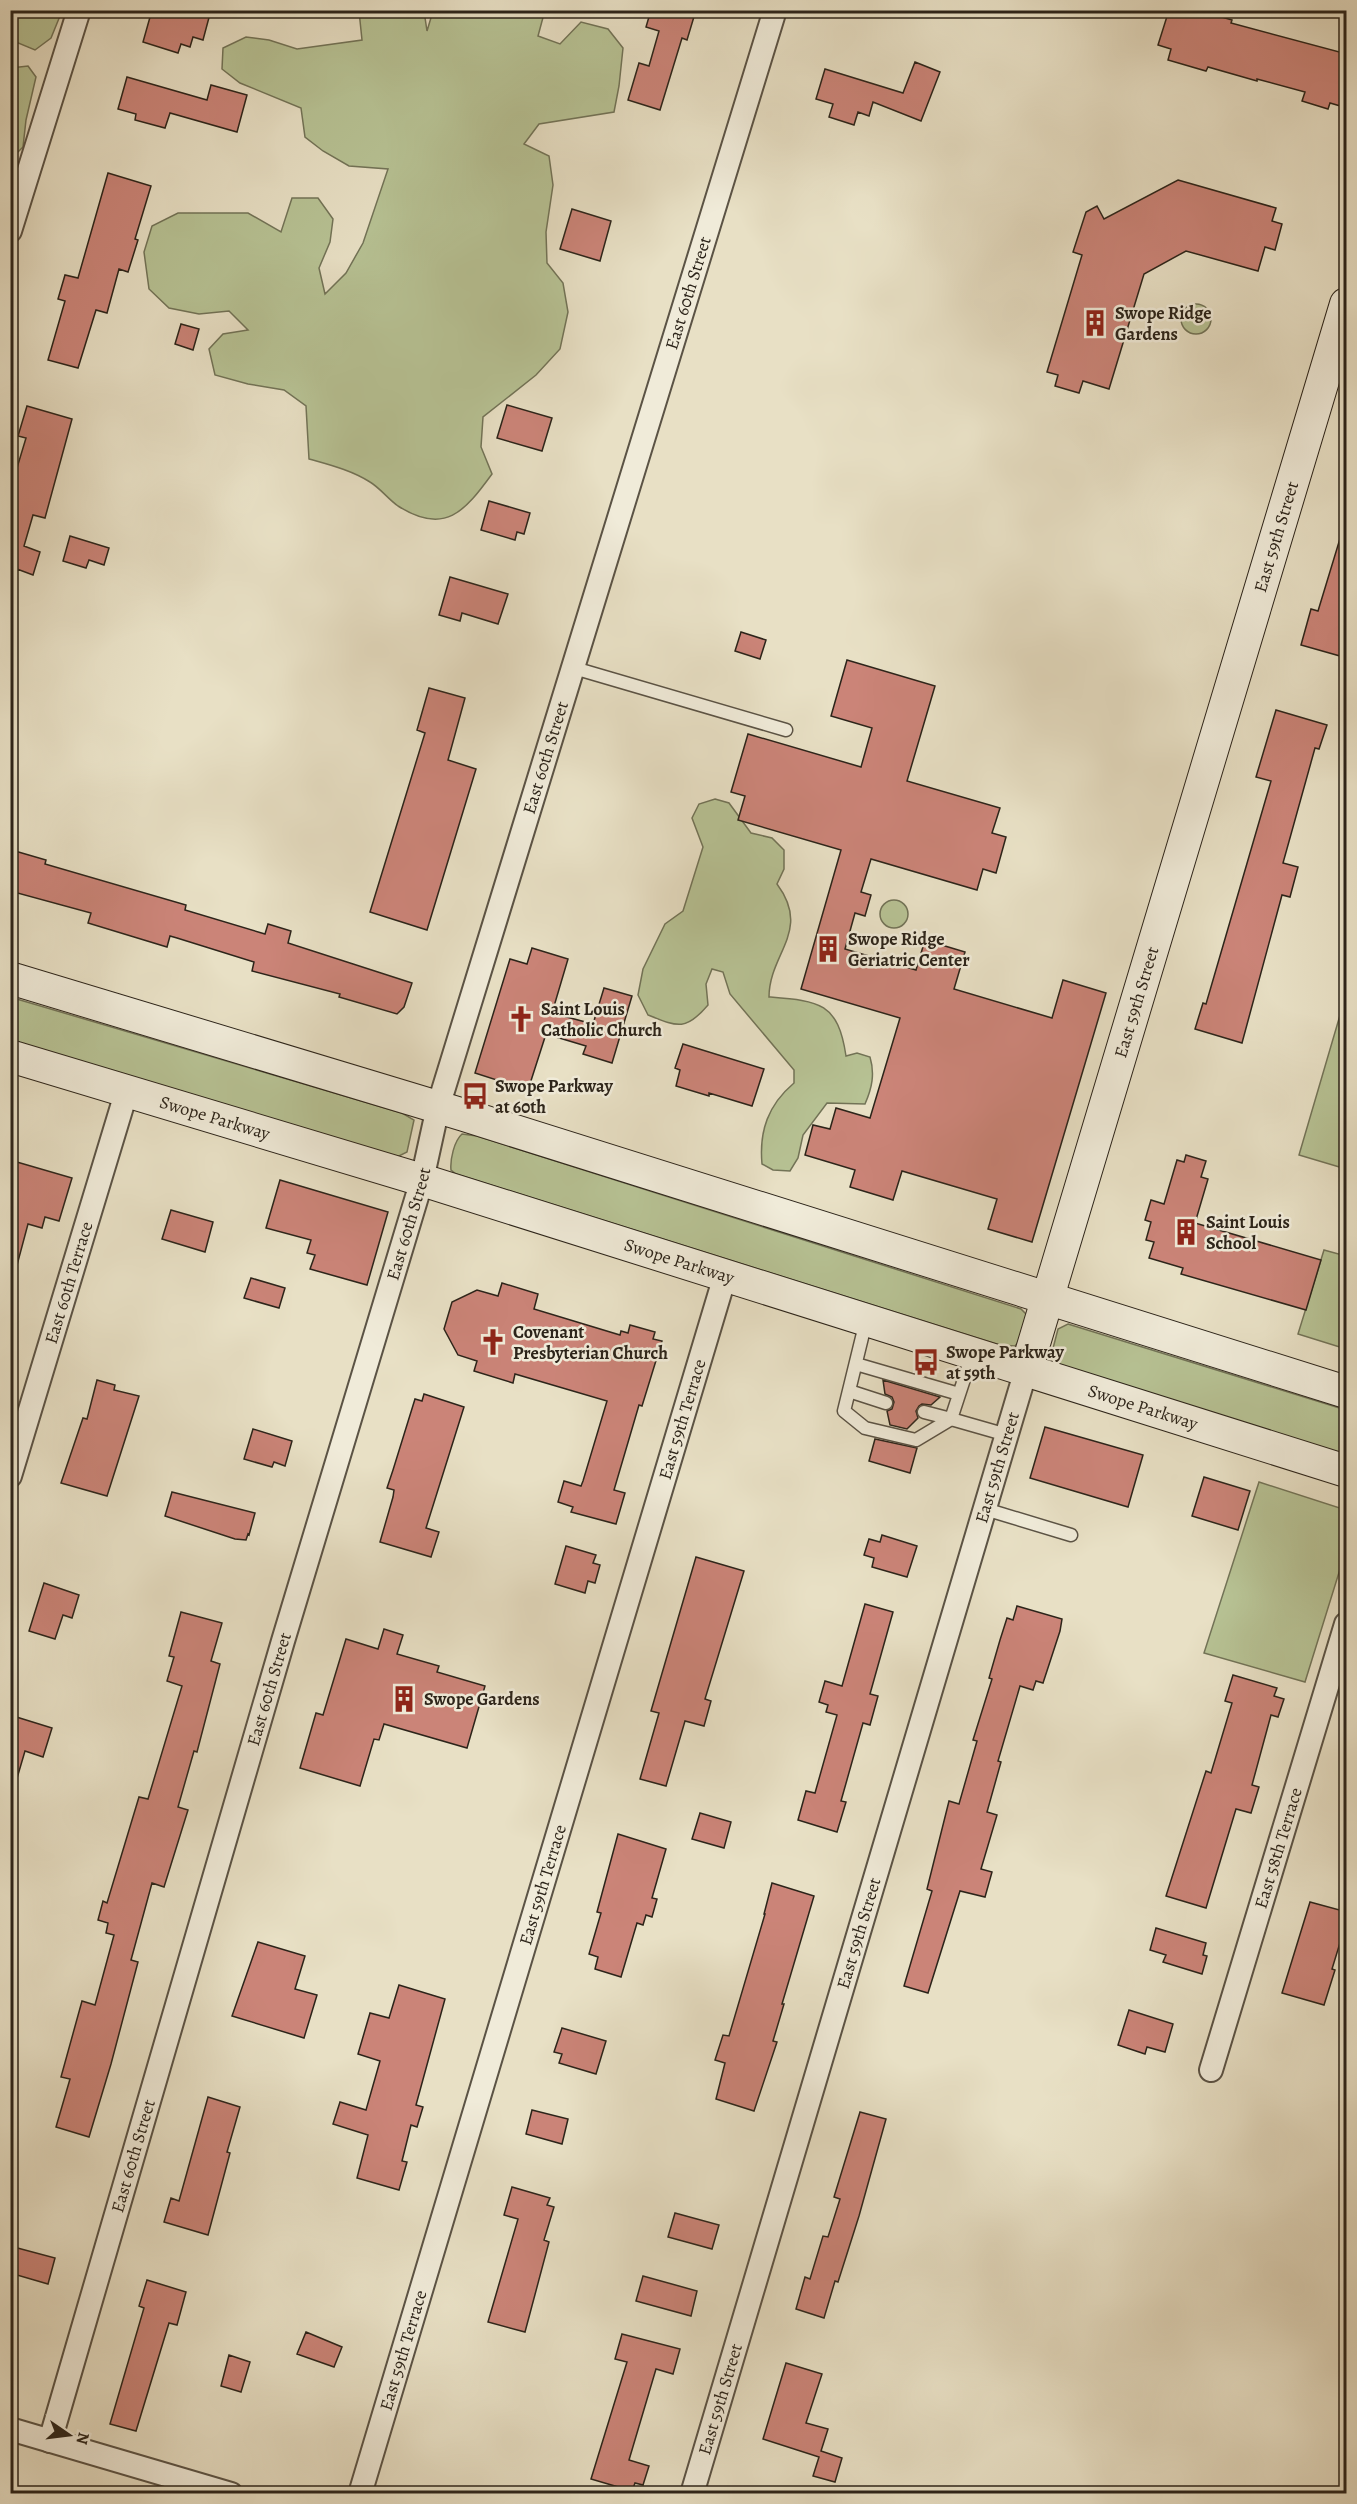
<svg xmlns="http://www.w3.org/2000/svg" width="1357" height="2504" viewBox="0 0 1357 2504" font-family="Alegreya,serif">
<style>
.green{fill:#b7c294;stroke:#727357;stroke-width:1.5}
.building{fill:#cb8478;stroke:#2c241a;stroke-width:1.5}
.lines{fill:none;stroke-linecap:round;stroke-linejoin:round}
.lane-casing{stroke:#5b5345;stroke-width:15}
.street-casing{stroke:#5b5345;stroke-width:26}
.secondary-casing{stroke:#2c241a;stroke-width:34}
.lane{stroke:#f0ebd9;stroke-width:12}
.street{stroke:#f0ebd9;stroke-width:22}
.secondary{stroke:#f0ebd9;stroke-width:32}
.labels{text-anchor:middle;stroke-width:5;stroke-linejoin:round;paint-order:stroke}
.street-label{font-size:18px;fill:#2c241a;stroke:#f0ebd9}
.poi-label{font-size:18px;font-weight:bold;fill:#2c241a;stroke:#f0ebd9;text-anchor:start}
</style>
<rect width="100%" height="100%" fill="#e8e0c5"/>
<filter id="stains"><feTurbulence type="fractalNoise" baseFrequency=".00333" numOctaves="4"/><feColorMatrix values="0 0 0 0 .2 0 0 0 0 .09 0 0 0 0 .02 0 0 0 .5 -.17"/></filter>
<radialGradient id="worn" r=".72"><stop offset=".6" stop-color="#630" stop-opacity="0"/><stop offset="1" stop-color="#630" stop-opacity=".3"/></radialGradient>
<path class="green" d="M545,10L538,36L560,44L581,22L608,29L623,48L619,86L614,112L539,124L524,144L549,156L553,185L546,232L547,263L563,283L568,312L560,349L536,375L483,417L481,447L492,474C465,511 445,536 398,506C388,499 380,488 370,482C351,470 330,465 309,459L306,406L284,390L248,384L215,375L209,349L223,334L248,330L229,311L199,314L169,308L149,289L144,252L152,226L178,213H248L281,232L292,198H318L333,219L330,242L319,268L325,294L346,273L363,243L388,169L349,166L323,151L305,137L301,108L240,83L222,69L223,48L246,37L269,40L297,49L362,40L359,11H424L427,31L433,11Z
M10,11L11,10L62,11L51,38L35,50L11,40Z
M28,66L36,77L26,120L23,147L11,159V68Z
M1181 319a15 15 0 1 1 30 0a15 15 0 1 1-30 0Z
M715,799L729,803L751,833L772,838L784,850V869L777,884C812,931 769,953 769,997C819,1001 838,1002 846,1056L857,1053L870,1057C875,1074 872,1088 865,1104L827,1103L803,1135L798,1158L790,1171L773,1170L762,1164C759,1131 768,1105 794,1083V1070L730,994L723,972L712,969L706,984L708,1005C686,1031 678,1027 648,1015L638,995L643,969L665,924L683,911L703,847L692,818L699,804Z
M880 914a14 14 0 1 1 28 0a14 14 0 1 1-28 0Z
M10,997L402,1113L414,1120L407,1152L397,1157L11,1042Z
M1343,1005L1346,1006V1169L1299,1155Z
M462,1134L477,1136L1021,1309L1026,1314C1026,1325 1023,1338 1015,1346L1000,1345L456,1174L451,1170C450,1160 454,1141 462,1134Z
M1324,1250L1346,1256V1349L1298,1334Z
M1068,1324L1346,1410V1456L1060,1365L1051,1356L1058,1329Z
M1259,1482L1346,1510V1550L1305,1682L1204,1653Z"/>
<path class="building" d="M152,10H172L189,16L191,10H211L203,40L193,37L190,47L181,44L178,53L143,42Z
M651,10H696L687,40L682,38L660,110L628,100L639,63L649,66L659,31L646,27Z
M1169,10H1198L1232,20L1231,23L1347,54V108L1330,103L1328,109L1302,101L1305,92L1257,79V81L1208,67L1206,71L1168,60L1171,49L1158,45Z
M915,62L940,72L921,121L873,102L869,116L858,112L854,125L829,117L833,104L816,99L825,69L903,93Z
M127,77L207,100L211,85L247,95L237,132L170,113L165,128L135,120L136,114L118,109Z
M108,173L151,186L135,239L138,240L128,272L119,269L107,313L96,310L78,368L48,360L65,301L58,299L65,275L78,278Z
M1178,180L1276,208L1272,221L1282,224L1275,250L1265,247L1258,271L1186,251L1144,274L1109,389L1083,381L1079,393L1055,386L1058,375L1047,372L1082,255L1073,252L1086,212L1097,206L1104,219Z
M572,209L611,221L600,261L560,249Z
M181,324L199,329L193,350L175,344Z
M507,405L552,418L542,451L497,438Z
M27,406L72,419L45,518L33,515L24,546L40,552L33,575L17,569L15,575H10V491L26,438L18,436Z
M489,501L530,513L524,534L517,532L515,540L481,530Z
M1342,532L1347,533V632L1340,656L1301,645L1311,609L1318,611Z
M70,536L109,548L104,565L89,560L86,568L63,561Z
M450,577L508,594L498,624L462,613L460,621L439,615Z
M741,632L766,640L760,659L735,651Z
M847,660L935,686L907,781L1000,808L992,833L1006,837L996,873L983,869L977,890L871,859L861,892L871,895L865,916L855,913L845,949L916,970L925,940L965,952L954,989L1052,1018L1063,980L1106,993L1032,1242L988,1229L997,1199L902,1171L893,1200L850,1187L855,1170L805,1155L813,1125L830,1129L836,1108L870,1118L900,1018L801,989L841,850L738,820L745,796L731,792L748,734L861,767L872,728L831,716Z
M429,688L465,698L448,760L476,769L427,930L370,912L425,733L417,730Z
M1276,710L1327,725L1319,749L1315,748L1283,863L1298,867L1290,897L1282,895L1242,1043L1195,1029L1203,1003L1206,1004L1271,781L1256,777Z
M15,851L46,860L45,864L186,905L185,910L265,934L268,924L291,931L288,943L412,983L404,1007L397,1014L339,997L340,994L252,971L254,962L177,938L170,936L167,947L88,923L91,913L10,891V865Z
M532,948L568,959L552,1013L593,1024L604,988L632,996L612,1063L583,1054L586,1046L546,1034L528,1090L475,1073L510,959L527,964Z
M683,1044L764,1069L752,1106L709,1093V1096L676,1086L680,1070L675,1068Z
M1186,1155L1206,1161L1201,1177L1208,1179L1195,1223L1321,1260L1306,1310L1181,1274L1183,1268L1149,1258L1154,1242L1146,1240L1151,1222L1145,1220L1151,1200L1164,1204L1177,1160L1184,1162Z
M10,1160L72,1178L59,1221L45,1217L42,1228L28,1224L16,1269L10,1268Z
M280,1180L388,1212L367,1285L310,1269L315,1255L307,1253L311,1240L266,1228Z
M171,1210L213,1222L205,1252L162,1239Z
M251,1278L285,1288L279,1308L244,1298Z
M502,1283L538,1294L534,1309L620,1335L621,1331L628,1333L630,1325L655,1332L653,1339L662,1341L642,1406L639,1405L614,1490L625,1493L616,1524L571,1512L573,1507L558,1502L564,1481L581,1486L583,1481L607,1401L515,1374L513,1383L474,1371L477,1361L458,1355L444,1329L452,1302L477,1290L498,1296Z
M97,1380L115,1385L114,1390L139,1396L107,1496L61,1483L83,1418L87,1419Z
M883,1380L940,1397L931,1405L922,1404L919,1406L916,1411L918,1418L907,1429L890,1425L887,1411L892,1409L894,1402L892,1397L885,1394Z
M424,1394L464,1407L426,1528L439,1532L431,1557L380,1542L393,1497L394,1490L387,1488L393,1470L415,1399L422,1401Z
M1045,1427L1143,1455L1128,1507L1030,1478Z
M253,1429L292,1441L285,1466L274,1462L272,1467L244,1459Z
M875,1439L917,1448L910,1473L869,1461Z
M1204,1477L1250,1491L1238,1530L1192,1516Z
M172,1492L255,1513L249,1535L248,1534L246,1540L235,1539L165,1516Z
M882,1535L917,1546L907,1577L872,1567L874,1558L864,1555L869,1539L880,1542Z
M566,1546L596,1555L593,1563L600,1565L595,1583L588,1581L585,1593L555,1584Z
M696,1557L744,1571L705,1699L711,1701L704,1726L685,1721L666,1786L640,1779L659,1713L651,1711Z
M44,1583L79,1595L72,1618L63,1615L55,1639L29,1631Z
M865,1604L893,1612L870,1694L878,1696L870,1725L863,1723L841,1801L846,1802L837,1832L798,1820L806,1791L815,1793L837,1715L826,1712L828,1705L819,1702L825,1681L842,1686Z
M1017,1606L1062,1619L1060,1631L1043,1683L1036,1681L1033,1690L1020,1686L998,1761L1001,1762L987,1812L997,1815L981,1869L992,1872L985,1897L960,1891L928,1993L904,1986L932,1891L927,1889L949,1801L959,1804L977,1741L973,1740L992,1679L989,1678L1000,1640L1007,1618L1013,1620Z
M181,1612L222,1623L211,1661L220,1664L197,1752L194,1751L178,1807L188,1810L164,1887L152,1883L131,1960L138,1962L111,2064L89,2137L56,2127L70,2079L61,2077L82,2001L95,2005L114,1935L106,1933L108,1923L98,1920L103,1901L107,1903L139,1797L148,1799L182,1686L167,1681L174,1657L169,1656Z
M384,1629L403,1635L397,1654L439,1666L437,1672L485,1686L467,1748L384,1724L379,1740L374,1739L360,1786L300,1768L316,1713L323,1715L346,1639L378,1649Z
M1233,1675L1277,1688L1274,1696L1284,1699L1278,1717L1271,1715L1252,1785L1259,1787L1251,1813L1236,1809L1206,1908L1166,1896L1206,1771L1211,1773L1232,1703L1225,1701Z
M10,1715L52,1728L43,1757L25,1751L15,1785H10Z
M700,1813L731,1822L724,1848L692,1839Z
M618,1834L666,1849L652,1898L657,1899L652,1917L646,1915L643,1925L637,1923L621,1977L595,1969L598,1957L589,1954L601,1913L597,1912Z
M772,1883L814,1896L782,2004H784L773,2041L777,2042L754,2111L716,2099L725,2063L715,2060L723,2035L729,2036L765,1914H764Z
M1310,1902L1347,1912V1920L1332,1969L1335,1970L1324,2005L1282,1993Z
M1156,1928L1206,1943L1203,1955L1207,1956L1202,1974L1163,1962L1166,1955L1150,1950Z
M258,1942L305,1956L295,1989L317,1995L304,2038L232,2016Z
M399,1985L445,1999L416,2105L423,2107L417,2127L411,2125L402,2161L407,2162L399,2190L357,2178L368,2135L333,2124L340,2102L366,2110L380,2061L358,2054L370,2013L389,2018Z
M1129,2010L1173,2024L1165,2052L1147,2047L1145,2054L1118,2045Z
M562,2028L606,2041L596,2074L559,2063L562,2054L554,2052Z
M208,2097L240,2107L227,2152L230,2153L208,2235L164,2222L171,2198L179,2201Z
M532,2110L568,2119L562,2144L526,2134Z
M860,2112L886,2119L859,2216L838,2282L835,2281L824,2318L796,2309L805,2277L810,2279L823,2236L828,2237L840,2199L834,2197Z
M512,2187L550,2198L547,2205L554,2207L544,2240L549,2242L525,2332L488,2322L518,2219L504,2215Z
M675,2213L719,2225L712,2249L668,2237Z
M10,2246L55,2258L48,2284L10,2273Z
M643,2276L697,2291L691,2316L636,2301Z
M147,2280L186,2292L177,2325L169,2323L136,2431L110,2424L144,2308L139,2306Z
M306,2332L342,2347L334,2367L297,2354Z
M622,2334L680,2349L673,2374L656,2369L629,2460L649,2466L643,2485L635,2483L632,2491L591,2479L627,2362L615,2359Z
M229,2355L250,2362L241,2392L221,2386Z
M786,2363L822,2374L806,2423L828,2429L821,2451L842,2458L835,2482L813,2476L819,2457L763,2439Z"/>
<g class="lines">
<defs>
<path id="lane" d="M574,668L786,730
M866,1321L844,1411L865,1428L916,1440L951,1419L1007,1435
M856,1364L959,1394
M849,1391L886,1403
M924,1412L951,1419L972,1355
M985,1509L1071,1535"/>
<g id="street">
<path d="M10,231L79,10"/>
<path id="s1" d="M10,1476L127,1090"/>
<path id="s2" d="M1211,2070L1346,1624"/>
<path d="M10,2429L231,2494"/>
<path id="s3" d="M50,2441L283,1641L422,1180L438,1107L775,10"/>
<path id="s4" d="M360,2494L725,1276"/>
<path id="s5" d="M692,2494L1026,1370"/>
</g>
<g id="secondary">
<path d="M10,978L464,1115L1346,1392"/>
<path id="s6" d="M10,1056L422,1180L1346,1471"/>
<path id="s7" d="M1026,1370L1346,304"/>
</g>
</defs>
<use href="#lane" class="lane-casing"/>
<use href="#street" class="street-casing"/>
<use href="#secondary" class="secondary-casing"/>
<use href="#lane" class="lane"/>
<use href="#street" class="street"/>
<use href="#secondary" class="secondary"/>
</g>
<defs>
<symbol id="building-bare" viewBox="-9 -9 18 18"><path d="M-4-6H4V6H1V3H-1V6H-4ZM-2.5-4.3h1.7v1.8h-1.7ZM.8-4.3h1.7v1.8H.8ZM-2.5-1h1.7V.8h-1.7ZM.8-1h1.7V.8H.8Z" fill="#8f2418" stroke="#f0ebd9" stroke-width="2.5" paint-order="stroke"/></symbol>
<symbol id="church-bare" viewBox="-9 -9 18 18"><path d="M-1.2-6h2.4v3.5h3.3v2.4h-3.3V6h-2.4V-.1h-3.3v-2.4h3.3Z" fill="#8f2418" stroke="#f0ebd9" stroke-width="2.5" paint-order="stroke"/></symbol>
<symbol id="bus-bare" viewBox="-9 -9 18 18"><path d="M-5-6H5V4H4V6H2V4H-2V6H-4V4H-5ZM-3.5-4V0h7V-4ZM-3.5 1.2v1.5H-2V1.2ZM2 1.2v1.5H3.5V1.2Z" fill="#8f2418" stroke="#f0ebd9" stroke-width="2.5" paint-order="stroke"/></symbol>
</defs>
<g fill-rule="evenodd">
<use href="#building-bare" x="1076" y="304" width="38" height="38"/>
<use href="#building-bare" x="809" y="930" width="38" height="38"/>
<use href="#church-bare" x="502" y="1000" width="38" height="38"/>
<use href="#bus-bare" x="456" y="1077" width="38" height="38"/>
<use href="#building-bare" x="1167" y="1213" width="38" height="38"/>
<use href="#church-bare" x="474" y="1323" width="38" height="38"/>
<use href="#bus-bare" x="907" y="1343" width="38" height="38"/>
<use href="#building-bare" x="385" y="1680" width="38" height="38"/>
</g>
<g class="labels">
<g class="street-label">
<text dy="6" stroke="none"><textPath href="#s3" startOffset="2241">East 60th Street</textPath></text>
<text dy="6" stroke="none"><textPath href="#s7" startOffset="870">East 59th Street</textPath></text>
<text dy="6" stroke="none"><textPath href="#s3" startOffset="1755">East 60th Street</textPath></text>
<text dy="6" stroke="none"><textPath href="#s7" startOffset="384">East 59th Street</textPath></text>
<text dy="6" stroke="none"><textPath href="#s6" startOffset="214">Swope Parkway</textPath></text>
<text dy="6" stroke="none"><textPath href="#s3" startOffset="1269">East 60th Street</textPath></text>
<text dy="6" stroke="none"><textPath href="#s6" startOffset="700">Swope Parkway</textPath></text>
<text dy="6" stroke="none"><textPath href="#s1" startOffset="202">East 60th Terrace</textPath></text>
<text dy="6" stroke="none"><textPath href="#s6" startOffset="1186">Swope Parkway</textPath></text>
<text dy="6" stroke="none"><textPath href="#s4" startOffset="1122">East 59th Terrace</textPath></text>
<text dy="6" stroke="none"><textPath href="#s5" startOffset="1071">East 59th Street</textPath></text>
<text dy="6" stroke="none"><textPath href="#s3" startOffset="783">East 60th Street</textPath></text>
<text dy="6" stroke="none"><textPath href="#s2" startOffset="232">East 58th Terrace</textPath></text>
<text dy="6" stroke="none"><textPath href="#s4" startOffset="636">East 59th Terrace</textPath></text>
<text dy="6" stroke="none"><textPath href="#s5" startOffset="585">East 59th Street</textPath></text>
<text dy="6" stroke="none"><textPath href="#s3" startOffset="297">East 60th Street</textPath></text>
<text dy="6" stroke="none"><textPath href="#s4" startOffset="150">East 59th Terrace</textPath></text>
<text dy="6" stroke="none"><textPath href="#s5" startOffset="99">East 59th Street</textPath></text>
</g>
<g class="poi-label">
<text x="1115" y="319">Swope Ridge<tspan x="1115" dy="21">Gardens</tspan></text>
<text x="848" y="945">Swope Ridge<tspan x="848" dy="21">Geriatric Center</tspan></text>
<text x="541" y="1015">Saint Louis<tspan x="541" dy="21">Catholic Church</tspan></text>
<text x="495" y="1092">Swope Parkway<tspan x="495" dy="21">at 60th</tspan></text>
<text x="1206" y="1228">Saint Louis<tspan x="1206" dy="21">School</tspan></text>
<text x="513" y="1338">Covenant<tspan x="513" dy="21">Presbyterian Church</tspan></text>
<text x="946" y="1358">Swope Parkway<tspan x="946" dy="21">at 59th</tspan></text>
<text x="424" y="1705">Swope Gardens</text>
</g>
</g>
<rect width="1357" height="2504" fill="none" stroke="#e8e0c5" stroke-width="36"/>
<rect x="12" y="12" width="1333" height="2480" fill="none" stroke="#2c241a" stroke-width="3"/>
<rect x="18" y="18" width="1321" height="2468" fill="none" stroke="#2c241a" stroke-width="1.5"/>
<g transform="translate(69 2435) rotate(104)" stroke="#f0ebd9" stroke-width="4.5" paint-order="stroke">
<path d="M0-4.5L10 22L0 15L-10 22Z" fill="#2c241a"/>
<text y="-9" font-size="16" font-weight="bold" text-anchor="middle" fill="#2c241a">N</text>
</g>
<rect width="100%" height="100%" filter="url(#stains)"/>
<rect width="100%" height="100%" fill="url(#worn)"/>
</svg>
